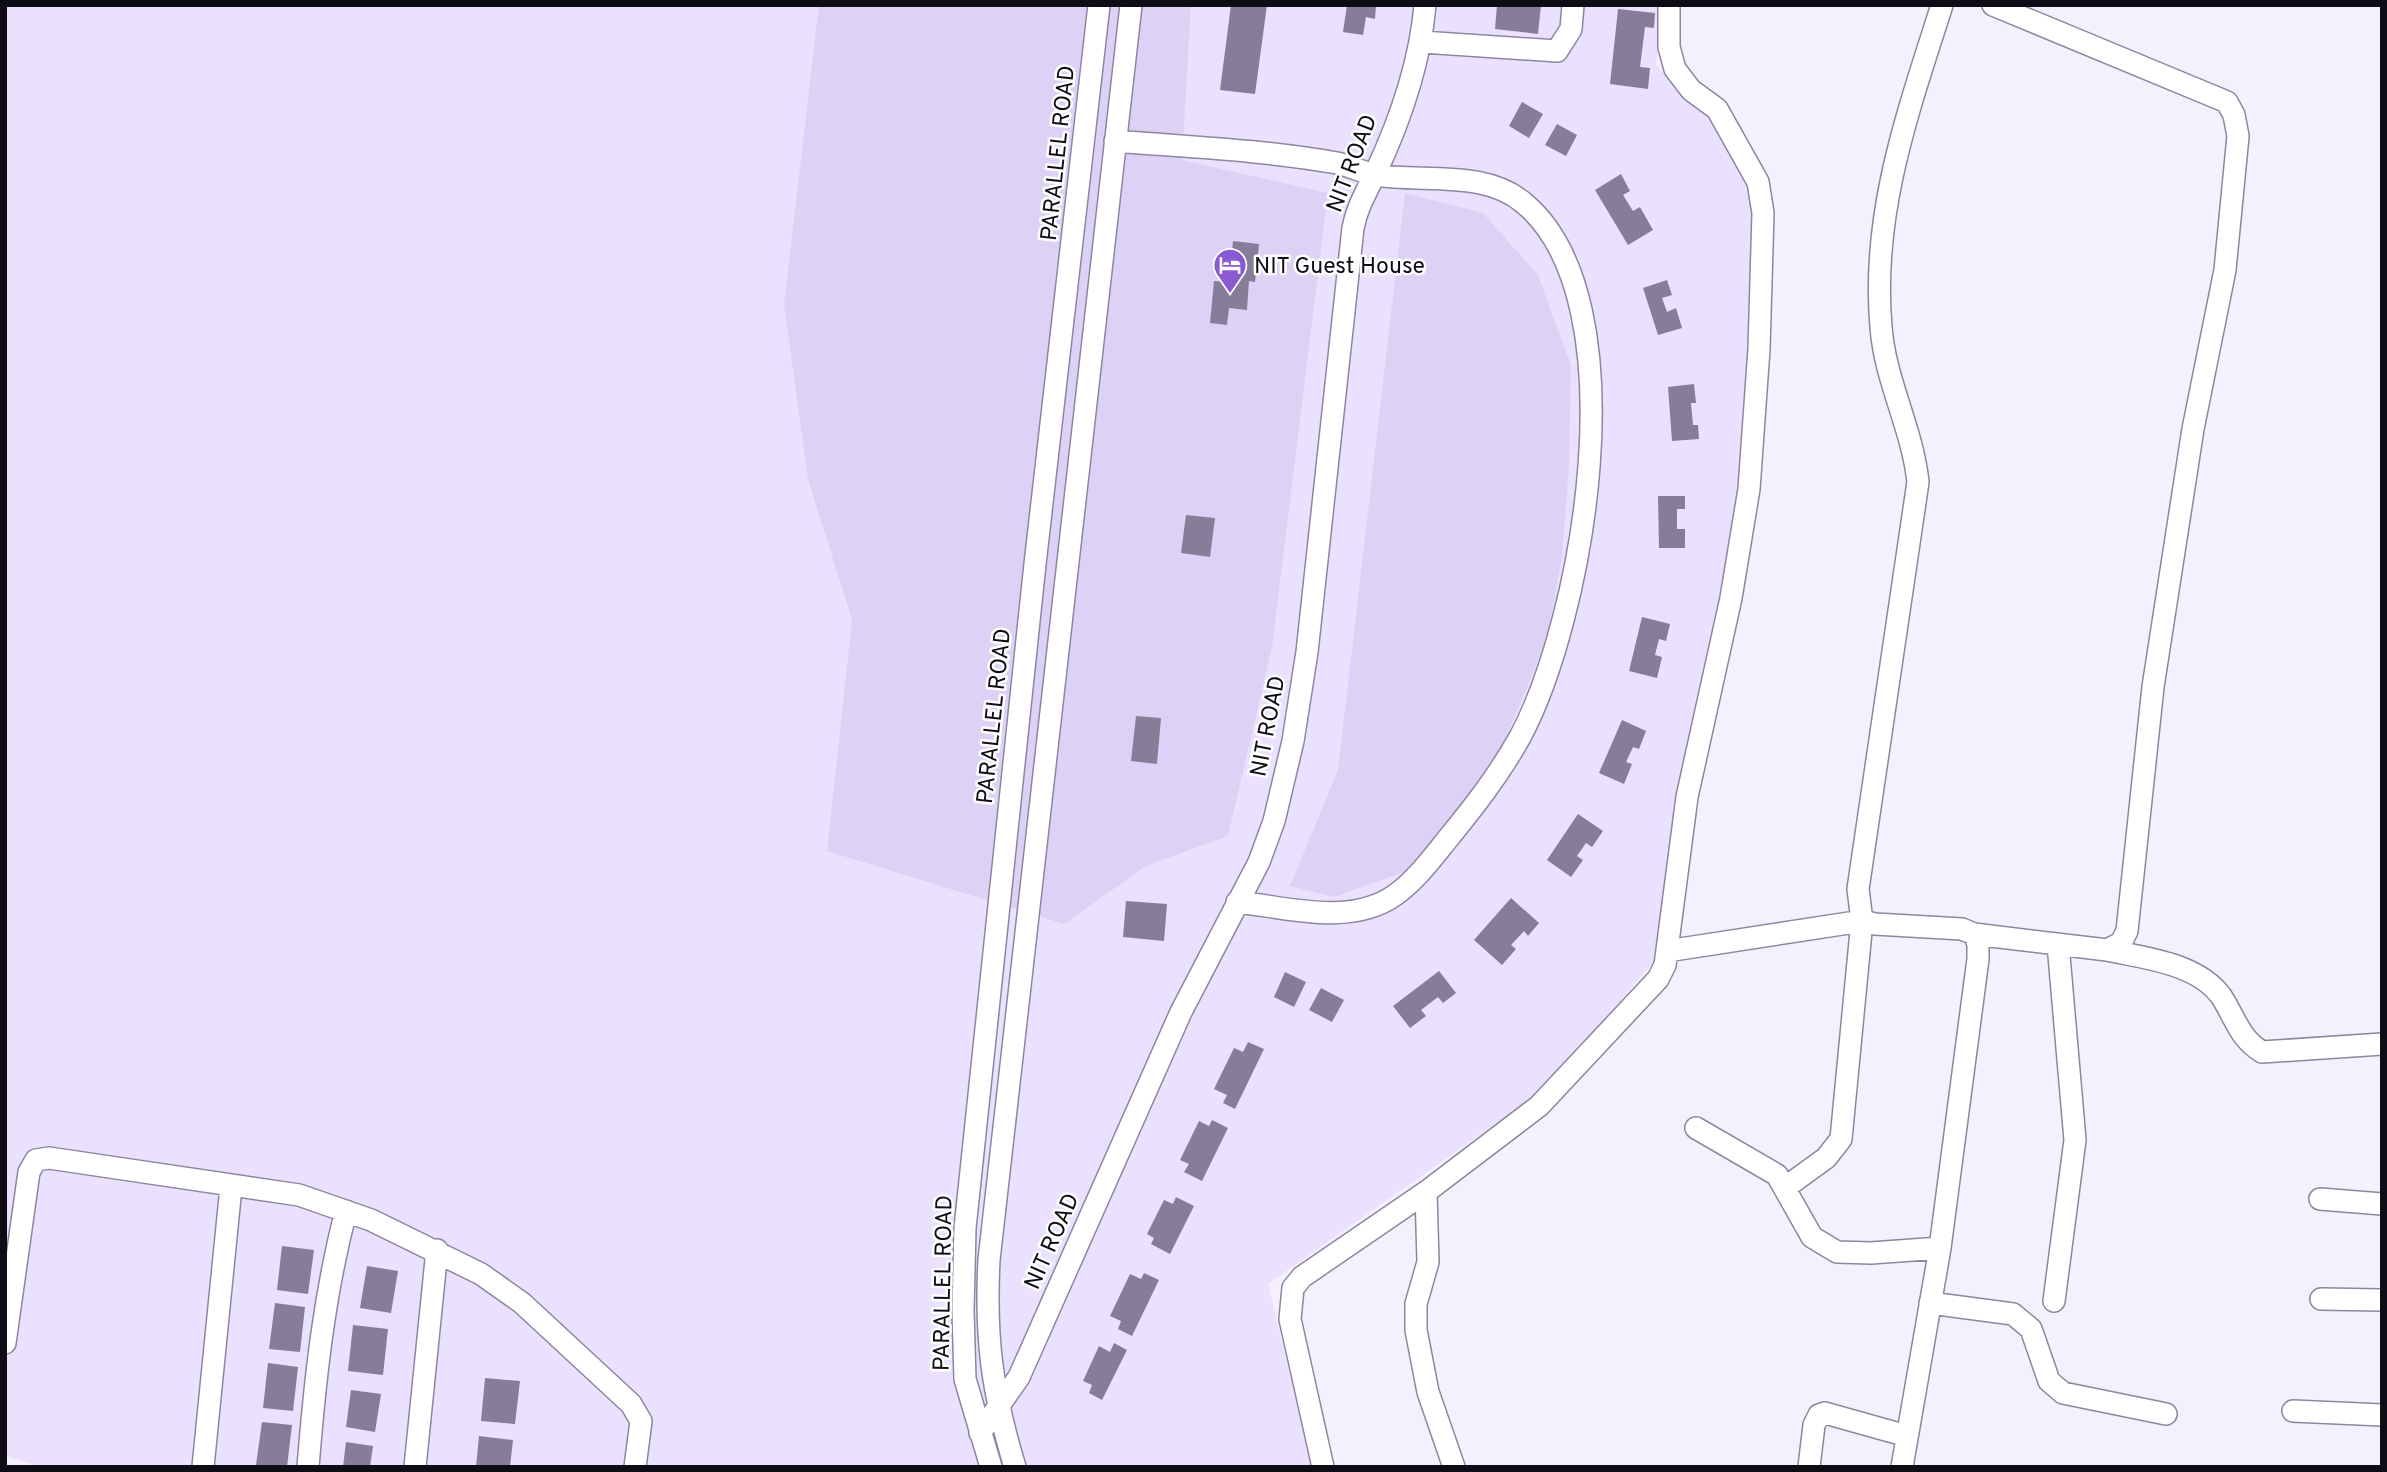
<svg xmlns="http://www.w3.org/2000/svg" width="2387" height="1472" viewBox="0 0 2387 1472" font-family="Overpass,sans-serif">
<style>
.built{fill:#eae1ff}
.green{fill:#ddd2f6}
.building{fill:#867d98}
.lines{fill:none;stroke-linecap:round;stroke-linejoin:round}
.minor-casing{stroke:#8e85a1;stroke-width:24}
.minor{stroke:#fff;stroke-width:21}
.labels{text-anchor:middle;stroke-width:5;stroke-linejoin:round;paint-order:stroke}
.street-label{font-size:23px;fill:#100c16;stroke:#fff}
.poi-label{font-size:23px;fill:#100c16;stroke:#fff;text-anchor:start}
</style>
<rect width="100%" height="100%" fill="#f4f0fd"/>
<path class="built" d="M5,5H1661L1656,66L1714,116L1752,191L1756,233L1740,497L1710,667L1681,777L1653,962L1586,1042L1532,1098L1268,1284L1312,1467H41L5,1456Z"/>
<path class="green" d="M819,5H1191L1182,160L1328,193L1272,647L1228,836L1146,866L1064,924L827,851L852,620L808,479L784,304Z
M1405,193L1483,213L1538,275L1571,365L1569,467L1562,556L1547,640L1502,746L1457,811L1406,871L1334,897L1290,886L1338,770Z"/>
<path class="building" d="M1231,5H1267L1255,94L1220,90Z
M1347,5H1376L1375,19L1366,17L1363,35L1343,32Z
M1497,5H1541L1538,34L1495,29Z
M1618,9L1655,13L1654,28L1645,27L1640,67L1650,68L1648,89L1610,84Z
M1522,102L1543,114L1529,138L1509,126Z
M1557,124L1577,135L1566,156L1545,145Z
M1621,174L1630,191L1623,195L1633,211L1640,207L1653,230L1628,245L1595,190Z
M1233,241L1259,244L1255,282L1249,281L1247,310L1229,308L1227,325L1210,323L1214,281L1229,282Z
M1667,280L1672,295L1662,298L1667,312L1676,308L1682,328L1658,335L1643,288Z
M1694,384L1696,403H1691L1693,425H1698L1699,439L1672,441L1668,387Z
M1658,496H1685V509H1677V529H1685V548H1659Z
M1186,515L1215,518L1210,557L1181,553Z
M1642,617L1670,624L1666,641L1659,639L1655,655L1662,657L1657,678L1629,671Z
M1136,716L1161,718L1157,764L1131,761Z
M1622,720L1646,731L1639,749L1633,747L1626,762L1632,764L1624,784L1599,773Z
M1578,814L1603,831L1592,847L1586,843L1577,856L1583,860L1571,877L1547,860Z
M1511,898L1539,923L1528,936L1524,931L1511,945L1516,949L1502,965L1474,940Z
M1126,901L1167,904L1164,941L1123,937Z
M1439,971L1456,993L1443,1003L1438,997L1421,1010L1426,1016L1410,1028L1393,1006Z
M1285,972L1306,982L1294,1007L1274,997Z
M1321,988L1344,1000L1332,1022L1309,1010Z
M1248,1042L1264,1049L1235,1109L1223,1103L1227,1095L1214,1089L1234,1048L1243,1052Z
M1212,1120L1228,1128L1202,1181L1184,1172L1189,1164L1180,1160L1199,1121L1209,1126Z
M1176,1197L1194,1206L1170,1254L1151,1244L1154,1238L1147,1234L1164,1200L1173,1204Z
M282,1246L314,1250L308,1294L277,1290Z
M367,1266L398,1271L391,1313L360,1308Z
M1144,1273L1159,1280L1132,1336L1118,1329L1121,1321L1110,1316L1130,1274L1141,1279Z
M275,1303L305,1307L300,1352L269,1349Z
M353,1325L388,1329L383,1375L348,1371Z
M1114,1343L1127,1350L1102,1400L1089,1393L1092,1385L1083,1381L1099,1346L1110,1352Z
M268,1363L298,1367L293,1411L263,1408Z
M485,1378L520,1381L515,1424L481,1421Z
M351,1390L381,1394L375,1432L346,1427Z
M262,1422L292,1425L287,1467L256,1465Z
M479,1436L513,1440L510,1467H476Z
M346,1442L373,1446L370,1467H343Z"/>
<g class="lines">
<defs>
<path id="minor" d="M1422,42L1557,51L1571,29L1573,5
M1115,141C1189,147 1264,150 1337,163C1350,166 1362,172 1375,175C1423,183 1486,169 1525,204C1640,302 1583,620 1520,737C1499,775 1473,808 1446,841C1430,861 1411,886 1389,899C1344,925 1286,907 1237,902
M1974,934L2107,950L2121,943L2127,931L2153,687L2193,429L2225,270L2238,136L2234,115L2227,102L1993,5
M2107,950C2144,958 2197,963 2221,996C2235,1017 2239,1038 2262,1052L2382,1044
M1667,951L1862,921L1841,1139L1826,1158L1786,1187
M1696,1128L1777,1175L1812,1237L1837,1252L1871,1253L1940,1248
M1426,1192L1428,1262L1416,1304V1330L1428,1392L1454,1467
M2320,1199L2382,1204
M2321,1299L2382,1300
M2054,1301L2075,1140L2058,944
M1930,1303L2013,1314L2031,1329L2049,1381L2063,1393L2166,1414
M5,1343L29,1172L36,1160L49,1158L299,1195L371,1220L481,1274L522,1303L631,1404L641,1421L635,1467
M2293,1411L2382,1415
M980,1433L1019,1377L1181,1012L1259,862L1274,821L1293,741L1307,652L1353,228C1357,207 1366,193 1375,174C1400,121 1420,64 1425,5
M203,1467L231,1187
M308,1467C315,1380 324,1295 346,1211
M415,1467L437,1250
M991,1467L965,1379L963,1311L965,1228L1035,564L1099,5
M1015,1467C992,1391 985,1339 989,1260L1131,5
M1323,1467L1290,1319L1293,1288L1302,1277L1426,1192L1539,1106L1658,979L1665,965L1687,797L1731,598L1749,489L1759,349L1763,213L1758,182L1717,109L1691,90L1675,69L1669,47V5
M1809,1467L1814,1425L1819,1415L1825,1413L1907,1436
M1902,1467L1940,1248L1978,959V944L1974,934L1962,929L1875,924L1862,921L1858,889L1918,482C1912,427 1885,381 1881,327C1871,213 1908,112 1942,5"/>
</defs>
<use href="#minor" class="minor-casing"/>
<use href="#minor" class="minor"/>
</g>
<defs>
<symbol id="hotel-pin" viewBox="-11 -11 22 30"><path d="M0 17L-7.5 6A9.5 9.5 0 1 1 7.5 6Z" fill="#8b59d2" stroke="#fff"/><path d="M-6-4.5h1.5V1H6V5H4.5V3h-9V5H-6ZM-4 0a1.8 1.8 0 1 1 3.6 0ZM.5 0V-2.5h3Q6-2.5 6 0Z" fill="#fff"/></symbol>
</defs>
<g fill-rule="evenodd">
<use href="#hotel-pin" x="1211" y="246" width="38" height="52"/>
</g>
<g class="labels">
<g class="street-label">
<text transform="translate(1057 153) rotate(-84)" y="8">PARALLEL ROAD</text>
<text transform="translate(1351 163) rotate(-69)" y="8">NIT ROAD</text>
<text transform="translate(993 716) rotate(-84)" y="8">PARALLEL ROAD</text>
<text transform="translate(1267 726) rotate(-79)" y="8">NIT ROAD</text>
<text transform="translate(1051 1241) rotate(-66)" y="8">NIT ROAD</text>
<text transform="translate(942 1283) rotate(-89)" y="8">PARALLEL ROAD</text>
</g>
<g class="poi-label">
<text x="1254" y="273">NIT Guest House</text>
</g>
</g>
<rect width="2387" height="1472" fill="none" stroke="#100c16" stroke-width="14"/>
</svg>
